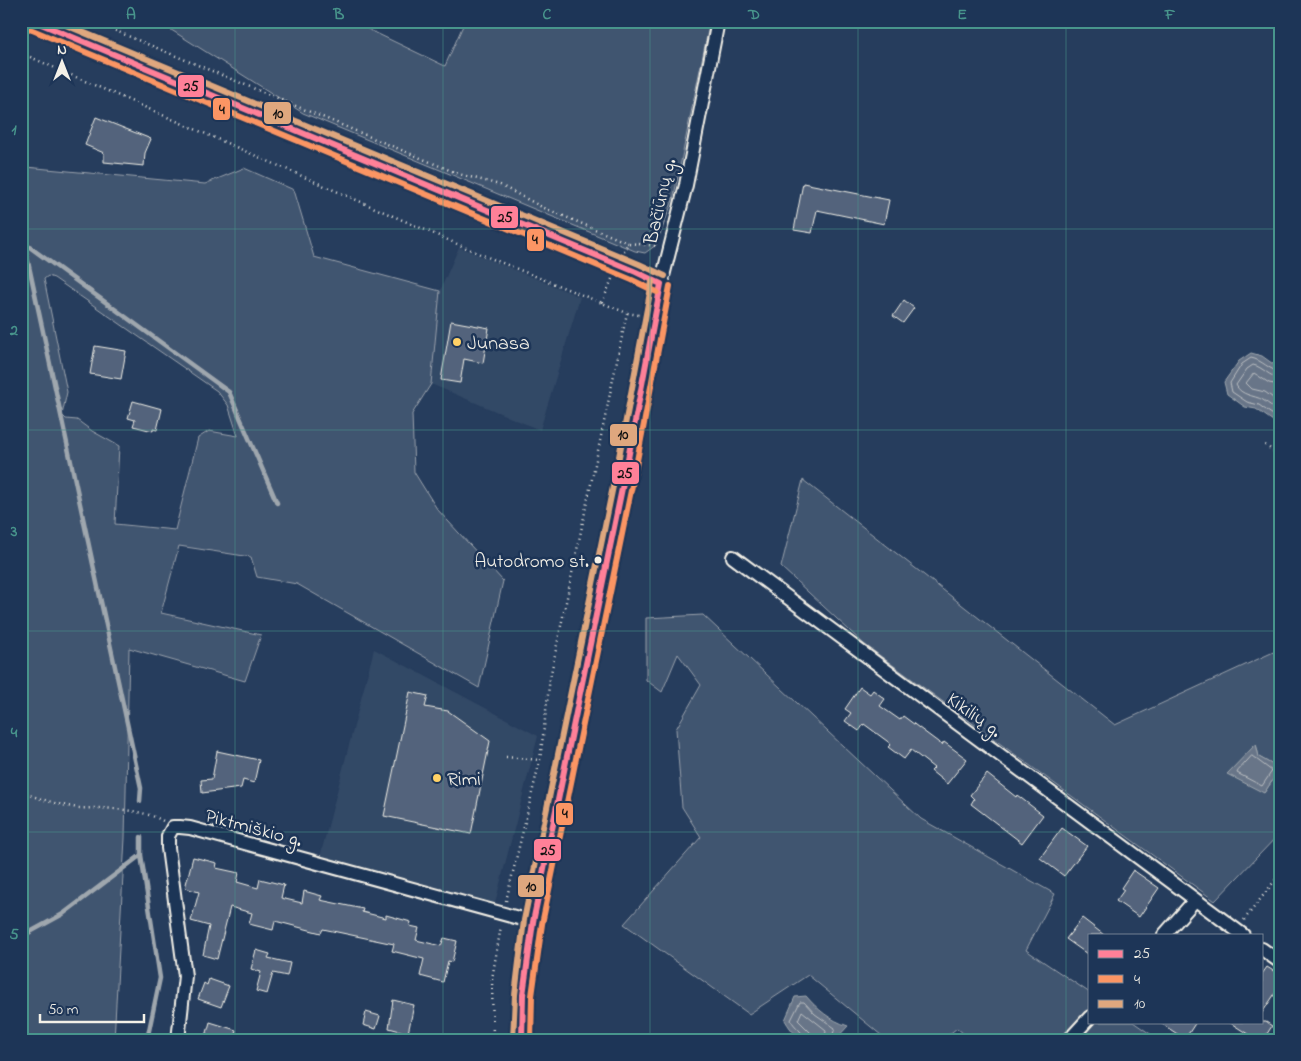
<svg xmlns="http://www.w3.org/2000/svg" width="1301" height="1061" viewBox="0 0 1301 1061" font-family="'Indie Flower',sans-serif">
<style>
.built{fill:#334966}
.green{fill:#40546f;stroke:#9aa2ac;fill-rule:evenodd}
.water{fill:#677588;stroke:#9fa7ae}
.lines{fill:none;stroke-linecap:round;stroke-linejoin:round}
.shore{stroke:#bcbfc2;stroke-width:1}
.stream{stroke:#9fa7ae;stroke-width:4.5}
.building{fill:#52647b;stroke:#f4f1e8}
.minor-casing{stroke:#f4f1e8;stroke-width:16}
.secondary-casing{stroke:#f4f1e8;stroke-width:21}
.path{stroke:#f4f1e8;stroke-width:2.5;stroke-dasharray:1 4;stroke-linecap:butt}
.minor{stroke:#1d3557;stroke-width:12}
.secondary{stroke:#1d3557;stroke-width:18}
.bus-1-casing{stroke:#1d3557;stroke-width:10}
.bus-2-casing{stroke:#1d3557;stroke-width:10}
.bus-3-casing{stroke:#1d3557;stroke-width:10}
.bus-1{stroke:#ff8098;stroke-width:6}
.bus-2{stroke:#fb9564;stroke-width:6}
.bus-3{stroke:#dfa77e;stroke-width:6}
.grid{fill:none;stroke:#48958c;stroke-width:1;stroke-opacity:0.55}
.poi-dot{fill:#ffd166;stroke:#1d3557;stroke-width:2}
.bus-dot{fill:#f4f1e8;stroke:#1d3557;stroke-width:2}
.labels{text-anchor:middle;stroke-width:5;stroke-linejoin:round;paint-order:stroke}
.bus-label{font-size:19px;fill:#f4f1e8;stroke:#1d3557;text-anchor:end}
.street-label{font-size:20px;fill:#f4f1e8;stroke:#1d3557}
.poi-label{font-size:20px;fill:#f4f1e8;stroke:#1d3557;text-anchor:start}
.line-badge{stroke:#1d3557;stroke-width:2}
.pale-badge-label{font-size:14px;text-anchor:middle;font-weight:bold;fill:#111}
.neatline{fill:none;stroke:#48958c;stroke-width:2}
.grid-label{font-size:16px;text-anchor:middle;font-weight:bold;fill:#48958c}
</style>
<rect width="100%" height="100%" fill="#263d5d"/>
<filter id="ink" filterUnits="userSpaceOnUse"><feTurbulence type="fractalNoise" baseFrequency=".02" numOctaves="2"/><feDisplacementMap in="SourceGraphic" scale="10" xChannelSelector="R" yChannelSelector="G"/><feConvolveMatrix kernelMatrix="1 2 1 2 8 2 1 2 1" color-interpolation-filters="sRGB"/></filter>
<g filter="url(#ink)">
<path class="built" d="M459,247L580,297L540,430L431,384L440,291Z
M374,649L538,736L495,903L320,857Z"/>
<path class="green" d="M157,21H351L445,66L465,21H710L673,200L656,245L645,253L635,251L303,113Z
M21,150L26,167L205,184L244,168L294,190L314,257L440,291L431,384L412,414L414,472L437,509L503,581L479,688L297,584L257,577L251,557L179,546L161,613L261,635L245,681L129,648L125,838L114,1040H21ZM48,276L54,278L217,391L228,405L238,436L209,431L198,438L175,530L115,524L119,446L92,431L77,420L66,419L62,415L67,392L44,279Z
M803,480L1115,725L1280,649V769L1259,757L1256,744L1264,793L1280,770V833L1215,901L864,644L781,567Z
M703,615L921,819L1055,894L1026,950L1090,993V1022H1133L1159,1040H971L957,1028L942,1040H887L808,975L749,1014L624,924L701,837L682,807L676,729L701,685L678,654L662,692L646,680V618Z"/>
<path class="water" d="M1251,353L1262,356L1280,369V426L1256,409L1245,407L1227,394L1224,382L1239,361Z
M1256,744L1259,757L1280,769L1264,793L1227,774Z
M806,996C818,1010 830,1020 848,1026L835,1040C809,1040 799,1045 785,1020L795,997Z"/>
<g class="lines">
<path class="shore" d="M1280,372C1269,370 1262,360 1251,358L1242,364L1230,383L1232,392L1247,402L1259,405L1280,420
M1280,378C1269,377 1263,367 1253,365L1247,369L1236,385C1241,396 1254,395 1263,400C1269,404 1274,408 1280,412
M1280,385L1269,383L1254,373L1246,383L1252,389L1265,392L1280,403
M1252,756L1272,771L1262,786L1237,773L1238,771Z
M805,1040C804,1032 794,1027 791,1020L800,1002H804L815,1014L835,1028L831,1040
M811,1040L810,1032L798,1020L802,1011L826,1030L825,1040"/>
<path class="stream" d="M21,229L141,788L140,801
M24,243L229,392L277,503
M141,837V855L160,978L147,1040
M21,937L63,914L141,855"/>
</g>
<path class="building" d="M96,117L151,139L145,153L144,166L104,162V153L85,145Z
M803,183L889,200L884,224L817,210L812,233L794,230Z
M904,300L914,308L903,323L893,316Z
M451,321L489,328L483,363L464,359L460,383L441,380Z
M95,346L126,351L121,379L90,374Z
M133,401L162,409L157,430L153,429V431L133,426L135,420L128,418Z
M860,687L870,694L873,690L885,699L880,706L900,720L903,716L942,745L944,742L967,759L947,784L931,771L934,768L911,750L904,759L888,747L891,744L864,724L859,731L845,721L851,713L845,709Z
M410,692L428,696L425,707L448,711L490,741L471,834L384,816Z
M217,751L259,760L254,783L243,780L241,788L202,793L201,780L212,779Z
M987,774L1016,797L1017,795L1043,815L1022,843L971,804L974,799L970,795Z
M1062,828L1087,846L1064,876L1040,858Z
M193,857L217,863L216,868L239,873L237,882L258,888L260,879L284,885L281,898L302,903L304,891L322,896L320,900L363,909L362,912L386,918V915L411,922L410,926L419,928L416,940L441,946L444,938L457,941L452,962L448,961L443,982L420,976L424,959L392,951L394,944L323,929L321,933L275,921L273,930L249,924L252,913L230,907L217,959L203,955L209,926L191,921L199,892L185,888Z
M1133,870L1159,888L1139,917L1116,901L1124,890L1121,888Z
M1082,918L1104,935H1090V956L1066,939Z
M256,950L270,954L268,958L290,963L287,976L273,973L267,994L256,991L261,972L251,969Z
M1267,967L1280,975V986L1262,1013V974Z
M209,979L229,986L221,1007L198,999L204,983L207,985Z
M393,1000L414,1005L408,1033L389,1028Z
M366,1012L380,1016L376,1029L363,1025Z
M210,1022L236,1030L234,1040H205Z
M1159,1022H1196L1185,1039Z
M1229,1022H1266L1272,1026L1263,1040H1257Z"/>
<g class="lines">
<defs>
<path id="minor" d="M661,284L686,185L718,21
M733,557L1243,935
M1164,935L1195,900
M1262,949L1280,962
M178,1040L185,976L168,848V836L173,827H180L190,828L533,922
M1069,1040L1090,1017"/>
<path id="secondary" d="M33,21L636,272L661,284L627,464L533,922C527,961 521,1000 522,1040"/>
</defs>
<use href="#minor" class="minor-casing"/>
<use href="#secondary" class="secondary-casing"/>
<path class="path" d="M92,21L459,174L500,185L542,207L628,243
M21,53L480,254L627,313L639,315
M624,251L628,243L658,246
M602,303L612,279
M1265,445L1280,456
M506,757L540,760
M21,792C38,798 55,804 73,807C82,809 91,808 100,808C120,809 146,811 163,821
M506,901L540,760L550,678L627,313
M1244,920L1280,874
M493,1040L492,979L501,926"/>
<use href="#minor" class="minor"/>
<use href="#secondary" class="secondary"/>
<defs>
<path id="bus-1" d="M34,21L636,272L661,284
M522,1040L523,995L533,922L627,464L661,284"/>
<path id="bus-2" d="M30,29L632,280L657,292
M531,1040L532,996L542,924L636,466L670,286"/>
<path id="bus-3" d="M56,21L639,264L665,276
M513,1040L515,995L524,920L618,462L652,282"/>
</defs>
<use href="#bus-1" class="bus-1-casing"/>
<use href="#bus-2" class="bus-2-casing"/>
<use href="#bus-3" class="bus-3-casing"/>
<use href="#bus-1" class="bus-1"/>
<use href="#bus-2" class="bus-2"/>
<use href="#bus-3" class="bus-3"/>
</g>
</g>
<path class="grid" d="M235,21V1040M443,21V1040M650,21V1040M858,21V1040M1066,21V1040M21,229H1280M21,430H1280M21,631H1280M21,832H1280"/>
<g class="poi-dot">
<circle cx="457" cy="342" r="5"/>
<circle cx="437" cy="778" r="5"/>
</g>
<circle class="bus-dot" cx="598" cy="560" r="4.5"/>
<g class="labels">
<g class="bus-label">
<text x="589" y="567">Autodromo st.</text>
</g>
<g class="street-label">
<text transform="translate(659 201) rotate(-77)" y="7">Bačiūnų g.</text>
<text transform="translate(975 714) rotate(36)" y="7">Kikilių g.</text>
<text transform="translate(254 827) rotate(15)" y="7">Piktmiškio g.</text>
</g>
<g class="poi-label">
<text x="467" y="349">Junasa</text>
<text x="447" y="785">Rimi</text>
</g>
</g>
<g class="line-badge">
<rect x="177" y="74" width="28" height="24" rx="5" fill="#ff8098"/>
<rect x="212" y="97" width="19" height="24" rx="5" fill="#fb9564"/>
<rect x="263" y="101" width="29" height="24" rx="5" fill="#dfa77e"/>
<rect x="490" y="205" width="29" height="24" rx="5" fill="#ff8098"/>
<rect x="526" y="228" width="19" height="24" rx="5" fill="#fb9564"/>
<rect x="609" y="423" width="29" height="24" rx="5" fill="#dfa77e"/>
<rect x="611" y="461" width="29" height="24" rx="5" fill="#ff8098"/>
<rect x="555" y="802" width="19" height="24" rx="5" fill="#fb9564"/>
<rect x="533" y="838" width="29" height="24" rx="5" fill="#ff8098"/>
<rect x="517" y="874" width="28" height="24" rx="5" fill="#dfa77e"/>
</g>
<g class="pale-badge-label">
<text x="191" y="91">25</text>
<text x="222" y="114">4</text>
<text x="278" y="118">10</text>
<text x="505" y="222">25</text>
<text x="535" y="244">4</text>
<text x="623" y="439">10</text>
<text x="625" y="478">25</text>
<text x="565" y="818">4</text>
<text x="548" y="855">25</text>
<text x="531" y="891">10</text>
</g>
<rect width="1301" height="1061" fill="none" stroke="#1d3557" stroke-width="55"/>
<rect x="1088" y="934" width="175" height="90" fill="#1d3557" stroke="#738091"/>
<rect x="1098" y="950" width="25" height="8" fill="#ff8098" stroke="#738091"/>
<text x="1134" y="958" font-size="15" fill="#f4f1e8">25</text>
<rect x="1098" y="975" width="25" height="8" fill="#fb9564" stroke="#738091"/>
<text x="1134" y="984" font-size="15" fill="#f4f1e8">4</text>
<rect x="1098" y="1000" width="25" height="8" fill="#dfa77e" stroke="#738091"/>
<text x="1134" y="1008" font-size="15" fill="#f4f1e8">10</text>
<g transform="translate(62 62)" stroke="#1d3557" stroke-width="4" paint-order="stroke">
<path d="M0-4L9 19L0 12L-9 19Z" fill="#f4f1e8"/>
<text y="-8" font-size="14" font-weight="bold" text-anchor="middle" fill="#f4f1e8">N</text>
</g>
<path d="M40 1014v8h104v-8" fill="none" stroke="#f4f1e8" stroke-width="2.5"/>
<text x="48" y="1014" font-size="15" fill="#f4f1e8" stroke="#1d3557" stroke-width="4" paint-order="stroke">50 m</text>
<rect x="28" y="28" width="1246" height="1006" class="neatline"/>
<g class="grid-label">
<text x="131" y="19">A</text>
<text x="339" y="19">B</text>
<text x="547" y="19">C</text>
<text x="754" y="19">D</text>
<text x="962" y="19">E</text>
<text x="1170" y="19">F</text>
<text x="14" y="134">1</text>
<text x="14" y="335">2</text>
<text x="14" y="536">3</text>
<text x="14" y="737">4</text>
<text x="14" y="939">5</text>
</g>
</svg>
